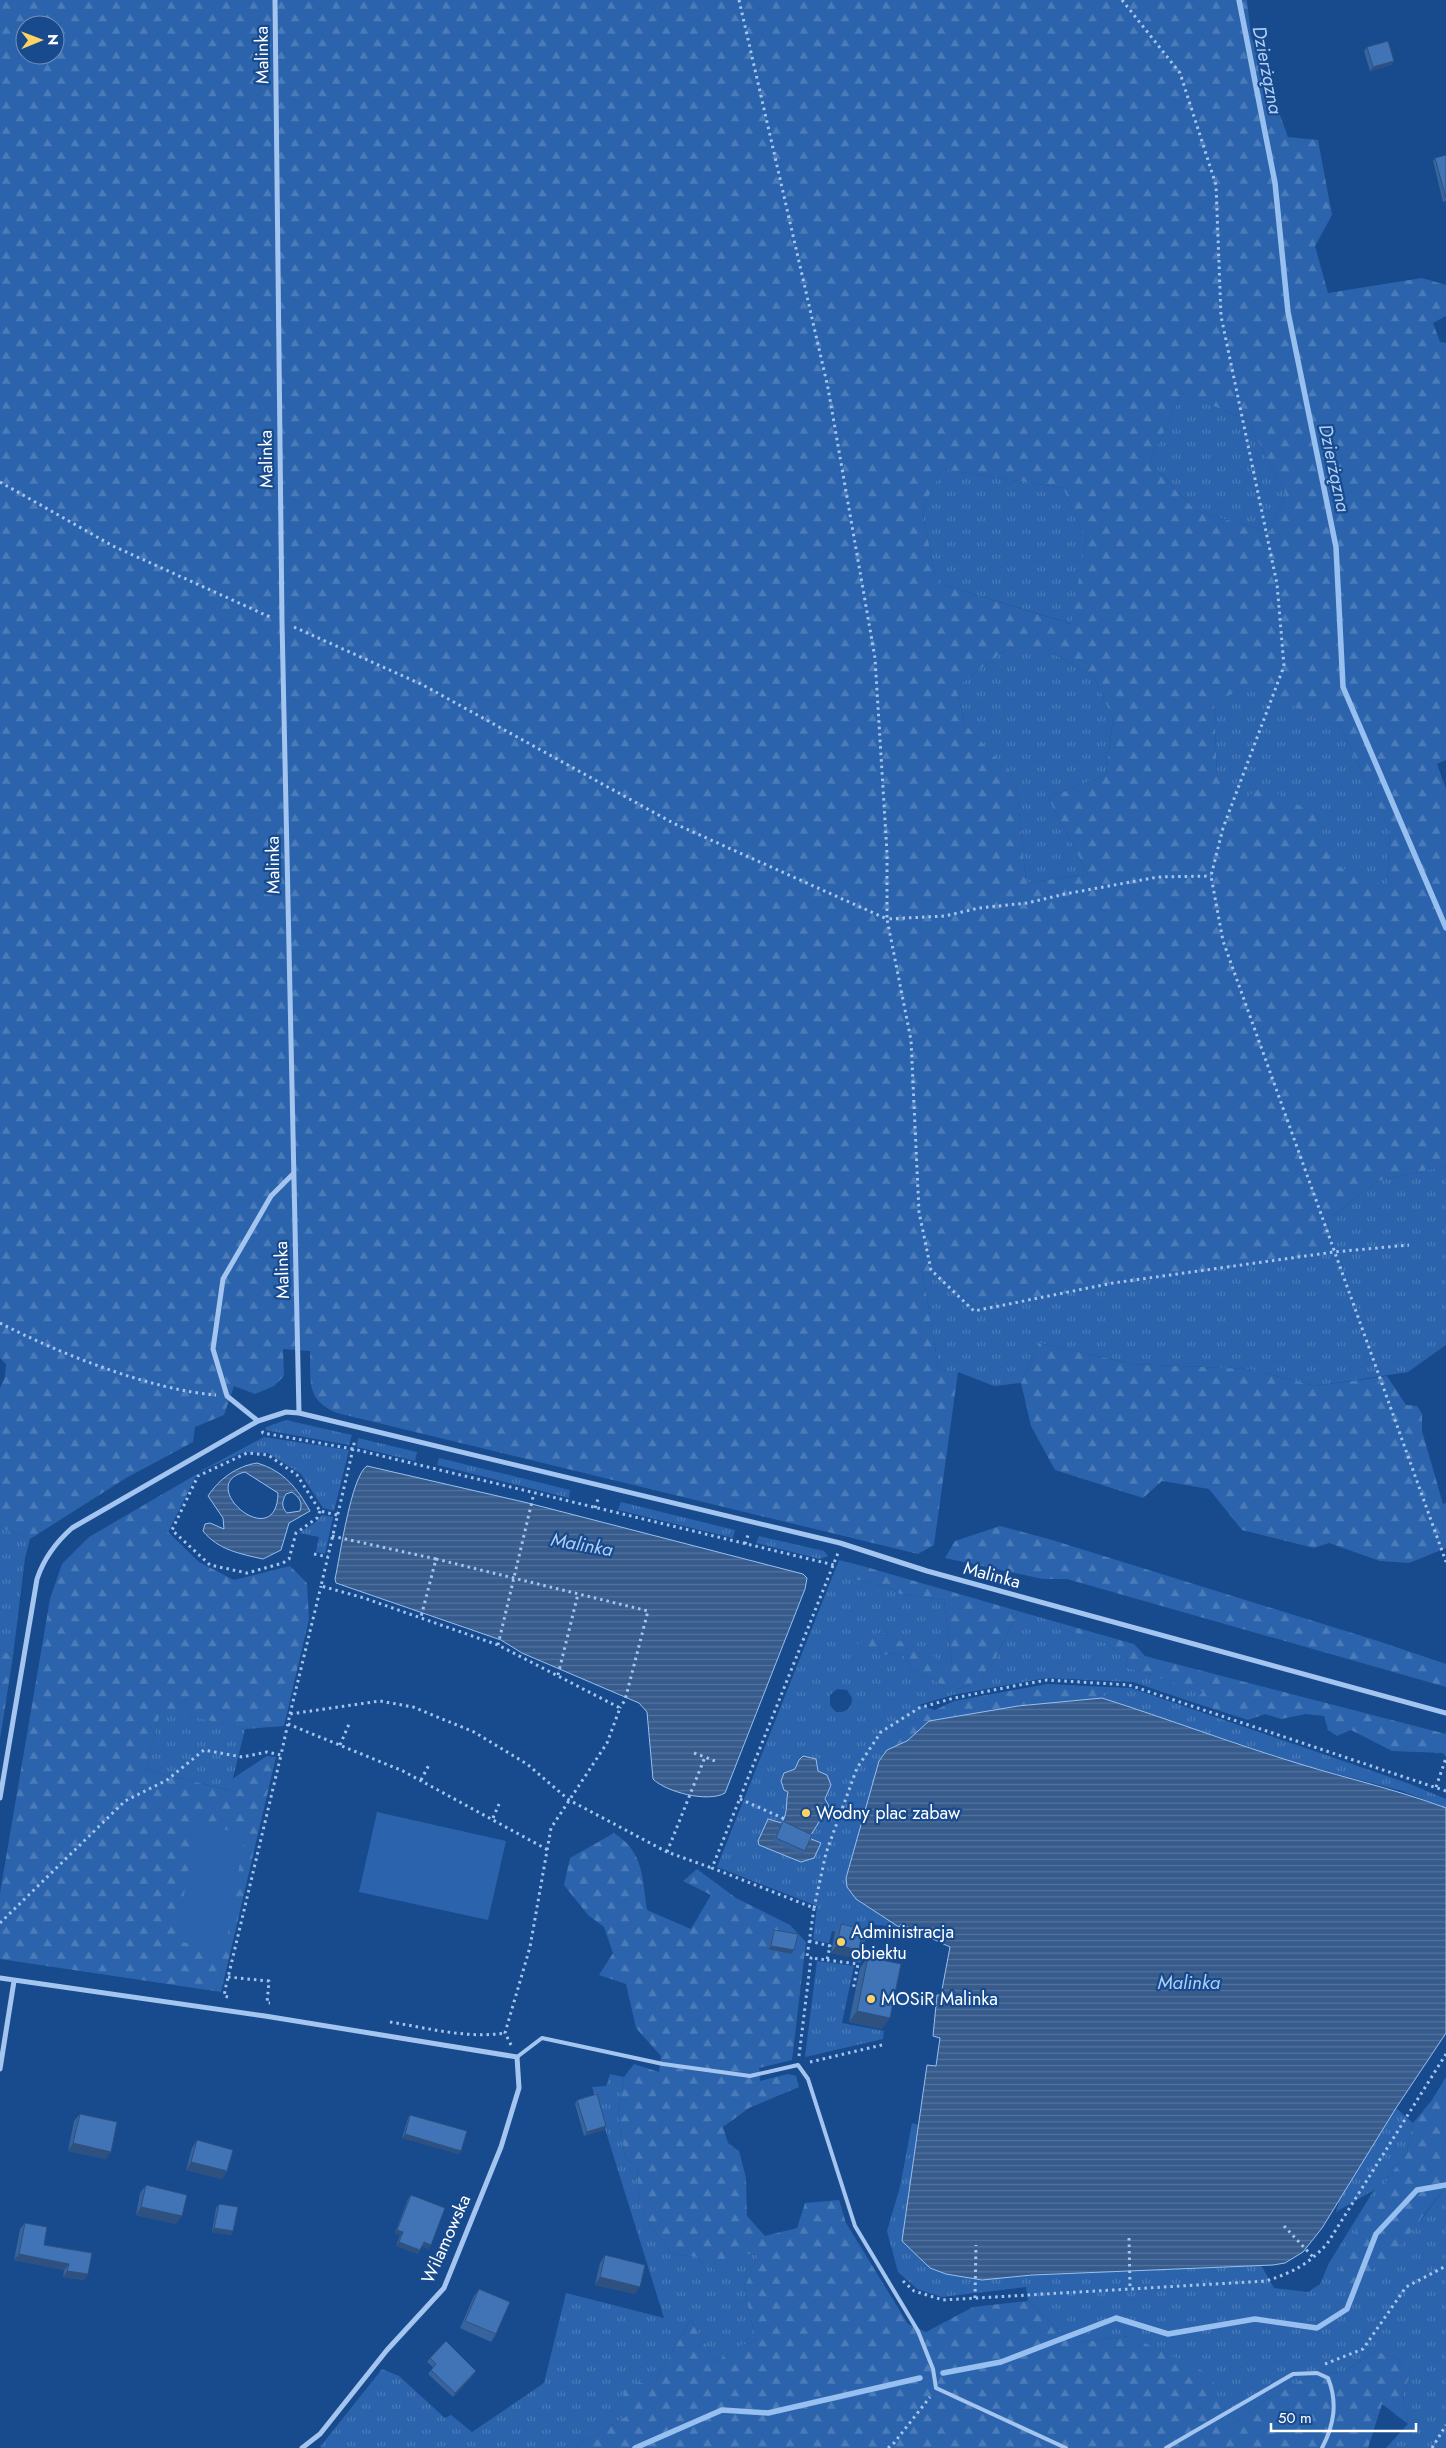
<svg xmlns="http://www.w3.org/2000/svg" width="1446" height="2448" viewBox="0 0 1446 2448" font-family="Jost,sans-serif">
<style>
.grass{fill:url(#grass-tufts);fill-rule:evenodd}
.forest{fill:url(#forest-firs);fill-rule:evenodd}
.pitch{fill:#2b64ac}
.water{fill:url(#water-rules);stroke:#97c0f1;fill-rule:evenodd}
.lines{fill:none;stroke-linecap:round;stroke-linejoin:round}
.stream{stroke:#97c0f1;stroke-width:5.5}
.path{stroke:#a4c5ef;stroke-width:3;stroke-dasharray:2.5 4;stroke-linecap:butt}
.lane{stroke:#a4c5ef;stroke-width:4}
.street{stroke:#a4c5ef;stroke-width:5}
.wall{fill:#38649d}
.shaded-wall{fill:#2e517f}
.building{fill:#4174b6;stroke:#2e517f}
.poi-dot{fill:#ffd362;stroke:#184a8e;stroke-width:2}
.labels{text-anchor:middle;stroke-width:4.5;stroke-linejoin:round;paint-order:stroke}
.street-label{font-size:18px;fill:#fff;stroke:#184a8e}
.poi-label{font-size:18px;fill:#fff;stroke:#184a8e;text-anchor:start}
.water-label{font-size:19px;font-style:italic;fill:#b0cff6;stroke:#184a8e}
</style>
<defs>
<pattern id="grass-tufts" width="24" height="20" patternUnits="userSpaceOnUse" patternTransform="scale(1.25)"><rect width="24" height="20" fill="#2b64ac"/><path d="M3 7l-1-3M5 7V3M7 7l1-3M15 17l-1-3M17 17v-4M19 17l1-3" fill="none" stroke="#4b7bb8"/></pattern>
<pattern id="forest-firs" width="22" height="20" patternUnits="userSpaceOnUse" patternTransform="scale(1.25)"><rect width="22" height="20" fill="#2b64ac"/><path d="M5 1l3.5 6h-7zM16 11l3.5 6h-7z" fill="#4b7bb8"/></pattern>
<pattern id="water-rules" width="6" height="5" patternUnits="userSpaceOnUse" patternTransform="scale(1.25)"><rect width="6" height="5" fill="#365b8c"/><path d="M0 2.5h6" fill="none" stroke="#54749d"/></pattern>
</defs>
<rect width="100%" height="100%" fill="#184a8e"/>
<path class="grass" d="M1182,393L1247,420L1286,494L1270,532L1196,511L1150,462Z
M942,469L1063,488L1086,538L1072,624L937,583L922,510Z
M1007,649H1046L1094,677L1113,719L1106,775L1048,798L1088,874L1026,883L1016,780L965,724L956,687Z
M1250,685L1341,728L1390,831L1387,888L1331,864L1317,816L1231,806L1217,776L1214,702Z
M1446,1166V1345L1408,1372L1316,1386L1248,1369L1133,1364L1039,1343L1021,1383L994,1386L958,1372L939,1370L922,1269L976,1307L1335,1250L1327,1221L1377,1181Z
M286,1420L352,1435L349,1445L265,1430L266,1427Z
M264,1437L349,1450L334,1511L323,1508L301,1474L268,1453L244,1452L197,1473Z
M358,1438L417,1452L415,1461L357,1447Z
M439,1458L570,1490L569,1498L437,1465Z
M621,1502L735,1530L733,1538L618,1510Z
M322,1515L333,1517L325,1554L316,1552L319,1537L299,1533L316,1522Z
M0,1527L30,1539L25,1558L13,1656L0,1649Z
M759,1536L824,1551L828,1556L820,1559L756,1543Z
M839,1560L859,1565L854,1579L885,1586L900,1594L944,1600L952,1666L881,1632V1656L893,1653L904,1656L912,1670L938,1682L946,1689L951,1687L960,1689L978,1681L993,1663L1018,1611L1060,1623L1062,1629L1107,1643L1117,1652L1128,1658L1126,1667L1204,1692L1192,1702L1133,1682L1046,1678L953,1695L919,1705L935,1710L914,1720L885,1743L887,1750L879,1761L860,1837L848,1869L856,1899L899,1927L868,1924L861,1963L853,1961L858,1937L832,1931L829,1943L813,1940L817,1906L717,1867ZM837,1689L847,1690L852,1698C852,1708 846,1713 836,1712L830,1705V1695ZM816,1759L818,1771L827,1775C834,1793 818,1822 809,1838L771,1818L782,1823C789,1808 785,1806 788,1792L784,1790L781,1781L787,1771L795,1769L799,1760Z
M1107,1687L1131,1688L1410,1784L1446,1799V1808L1402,1791L1300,1764L1102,1698Z
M161,1708L245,1729L230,1790L146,1770Z
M817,1961L854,1966L842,2023L884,2031L883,2039L805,2057Z
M610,2074L624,2077L618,2115L625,2157L637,2168L639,2202L651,2226L672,2254L696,2257L721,2274L743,2254L758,2255L744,2289L756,2341L737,2347L716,2362L691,2319L655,2382L628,2415L574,2448H322L320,2447L382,2369L399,2376L445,2418L451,2415L472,2432L544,2383L566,2293L664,2318L592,2087L606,2086Z
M1396,2108L1413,2123L1407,2152L1388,2178L1421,2220L1446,2186V2448H1386L1408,2424L1403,2394L1410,2375L1397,2358L1376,2351L1345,2371L1306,2377L1261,2403L1228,2428L1219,2405L1130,2336L1072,2343L1028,2301L1026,2287L942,2297L917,2289L898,2272L887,2231L900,2187L912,2123L919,2125L902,2241L946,2274L982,2280L1032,2275L1261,2265L1274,2288L1308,2292L1320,2284L1329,2263L1374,2190L1336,2212L1340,2198Z"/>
<path class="forest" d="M0,0H1247L1251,36L1288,137L1318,140L1332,215L1315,246L1328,293L1422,278L1446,285V316L1433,323L1440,342L1446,343V760L1437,764L1446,789V1166L1377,1181L1327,1221L1335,1251L976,1307L922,1269L939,1370L958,1372L934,1545L918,1554L337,1413C305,1400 311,1380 310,1351L283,1349L284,1376L274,1386L255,1394L234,1386L224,1415L195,1427L193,1442L126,1478L30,1539L0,1527V1388L5,1377L6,1364L0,1358ZM25,25H55V55H25ZM1182,393L1247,420L1286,494L1270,532L1196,511L1150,462ZM942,469L1063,488L1086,538L1071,624L937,583L922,510ZM1007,649H1046L1094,677L1113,719L1106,775L1048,798L1088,874L1026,883L1016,779L965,724L956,687ZM1250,686L1341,728L1390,831L1387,887L1332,864L1317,816L1264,786L1231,806L1217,776L1214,702Z
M1039,1343L1133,1364L1248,1369L1316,1386L1387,1376L1406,1405L1417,1406L1422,1414V1431L1443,1504L1446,1503V1548L1409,1563L1380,1561L1329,1543L1314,1548L1242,1530L1209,1489L1162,1481L1143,1498L1055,1470L1031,1426L1021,1383Z
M197,1474L168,1532L199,1562L234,1580L290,1566L307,1583L309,1619L284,1726L245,1729L161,1709L146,1770L229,1790L232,1779L267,1756L276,1757L221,1992L0,1959V1893L50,1599L62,1564L89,1537Z
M1000,1526L1052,1540L1378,1641L1446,1664V1687L1067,1579H1043L945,1558L955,1541Z
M859,1565L1018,1611L993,1663L978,1681L960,1689L951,1687L946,1689L938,1682L912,1670L904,1656L893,1653L881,1656L856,1645L881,1632L952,1665L944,1600L900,1594L885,1586L854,1579Z
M1060,1623L1134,1644L1145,1656L1446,1734V1757L1443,1753L1392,1751L1351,1730L1337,1736L1328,1730L1324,1716L1306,1714L1281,1719L1265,1714L1248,1720L1192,1702L1203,1692L1126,1667L1128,1658L1117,1652L1107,1643L1062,1629Z
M0,1649L13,1656L0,1739Z
M1047,1684L1107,1687L1102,1698L1018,1706L929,1721L907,1741L887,1750L885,1743L914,1720L954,1701Z
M614,1833C644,1852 642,1877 647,1910L691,1929L711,1895L683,1881L697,1869L736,1898L790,1925L806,1942L792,2060L759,2068L760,2081L788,2074L796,2076L799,2087L749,2108L723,2127L728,2143L739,2151L746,2178L747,2216L765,2236L797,2228L805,2203L839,2200L846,2223L908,2324L926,2332L973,2307L1028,2301L1072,2343L1130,2336L1211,2375L1228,2428L1261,2403L1306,2377L1345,2371L1376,2351L1397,2358L1410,2375L1403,2394L1408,2424L1382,2404L1368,2448H574L628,2415L621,2384L655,2382L691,2319L716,2362L737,2347L756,2341L744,2289L758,2255L743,2254L721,2274L696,2257L672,2254L651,2226L639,2202L637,2168L625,2157L618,2115L624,2077L634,2064L659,2072L661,2056L636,2028L626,1984L599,1975L613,1953L604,1927L588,1915L564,1885L570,1858Z
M1446,2077V2186L1392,2257L1350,2284L1340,2270L1358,2227L1388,2178L1407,2152L1413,2123L1432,2100Z"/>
<path class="pitch" d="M377,1812L506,1841L488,1920L359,1892Z
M196,1825L245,1833L225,1950L176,1941Z"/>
<path class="water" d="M257,1463C284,1471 297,1488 310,1511L289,1523L281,1550L263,1559C241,1554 218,1550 203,1531L205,1524L210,1523L224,1529L223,1518L208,1496C219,1479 237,1466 257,1463ZM245,1472L278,1493C277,1556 193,1484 245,1472ZM292,1492C299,1497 303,1502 300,1511L287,1513C281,1507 282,1501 286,1494Z
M367,1466L528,1503L803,1574L807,1578L805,1589L725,1793C708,1803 666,1792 653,1779L647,1712L639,1703L522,1653L501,1640L336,1583L335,1579C340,1557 351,1476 367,1466Z
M1102,1698C1168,1719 1234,1744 1300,1764C1349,1779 1398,1790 1446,1808V2033L1396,2108L1322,2228L1303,2252L1285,2263L1273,2265L1032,2275L982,2280L946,2274L930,2268L902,2241L927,2065L936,2066L940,2038L933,2036L937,1995H941L950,1947L901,1924L899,1927L856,1899L847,1887L846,1878L879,1761L887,1750L907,1741L929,1721L1018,1706Z
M803,1756L816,1759L818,1771L827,1775L831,1785L825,1799L829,1806L809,1838L821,1843L814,1858L801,1862L759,1845L758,1841L768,1819L782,1823C789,1808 785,1806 788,1792L784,1790L781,1781L784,1773L795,1769L799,1760Z"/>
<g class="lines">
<path class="stream" d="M1239,0L1275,183L1288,312L1336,547L1343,687L1446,928
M943,2373L1001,2362L1116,2318L1168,2334L1255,2319L1317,2328L1347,2309L1376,2234L1417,2190L1446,2185
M635,2448L722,2410L768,2413L920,2378"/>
<path class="path" d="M739,0L828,388L875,658L887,853V919L945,916L979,908L1027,903L1065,894L1158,877L1211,876
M1122,0L1180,73L1216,185L1221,316L1277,584L1284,666L1223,828L1211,876L1223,941L1446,1562
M0,482L113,546L270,617
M294,627L423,685L673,823L887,919L911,1040L919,1212L931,1270L974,1311L1113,1283L1334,1252L1409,1245
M0,1323C58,1353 151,1390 216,1395
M262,1431L263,1433L353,1449L355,1439
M595,1508L599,1496
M320,1511L317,1518L296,1533L289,1559L283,1563L247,1573L210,1565L172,1530L198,1476L247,1453L268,1455L297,1475L320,1511L337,1515
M332,1536L436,1559L421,1617
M745,1544L749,1532
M314,1554L328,1557
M436,1559L648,1611L625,1700L620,1708
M498,1645L534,1493
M558,1675L578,1594
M290,1714L321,1586
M288,1724L403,1771L548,1850
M340,1745L349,1724
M694,1753L705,1757
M421,1780L430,1763
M1436,1787L1446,1758
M740,1799L787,1820
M493,1818L499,1804
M667,1852L705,1757L715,1761
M814,1908L826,1853L857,1768L881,1732L919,1708L954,1698L1009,1687L1047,1680L1129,1685L1446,1791
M0,1923L125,1801L167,1780L204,1750L242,1757L267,1752L281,1755L290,1714L380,1701L413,1707L474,1732L527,1764L569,1800L667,1852L712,1868
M809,1941L830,1946L827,1960L811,1958
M827,1960L858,1964L853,1990
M228,1977L269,1981L267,2003H270
M228,1997L224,1996L226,1986L281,1755
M390,2022C428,2028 467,2039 505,2033
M511,2045L505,2033L530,1947L551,1828L607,1743L620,1708L498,1645L364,1598L321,1586L353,1449L834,1565
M799,2056L811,1958L807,1957L814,1908L712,1868L838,1553
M810,2062L882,2045
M1284,2226L1314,2258
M1129,2238L1130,2288
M903,2281L914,2291L943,2300L1266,2281C1294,2272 1307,2265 1327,2244L1446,2054
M975,2298L976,2245
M1325,2364L1363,2349L1406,2287L1446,2266
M888,2448L894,2443L930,2397
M1432,2448L1446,2425"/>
<path class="lane" d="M517,2057L542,2038L663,2064L750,2076L798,2065L808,2079L855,2226L918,2331L933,2369L936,2388L1066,2448
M1166,2448L1293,2374L1317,2373L1328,2378C1338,2403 1334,2425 1322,2448"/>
<path class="street" d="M275,0L282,622L299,1413
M258,1421L227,1396L213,1349L223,1279L271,1196L293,1174
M0,1798L37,1579C44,1558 55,1543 72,1528L258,1421L286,1412L299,1413L840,1543L927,1571L1446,1713
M0,1978L265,2016L517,2057L519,2088L501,2147L444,2288L387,2350L320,2434L302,2448
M0,2069L14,1981"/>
</g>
<path class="wall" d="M1367,47L1394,61L1391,65L1370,71L1364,51Z
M1446,155V201L1443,202L1433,161L1435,158Z
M783,1821L805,1851L802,1855L773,1842L780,1825Z
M841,1924L859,1950L854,1958L831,1953L835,1932Z
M774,1930L791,1954L768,1949L772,1934Z
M868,1957L882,2029L849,2022L860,1968Z
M577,2100L606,2126L604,2130L584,2136L575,2104Z
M80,2114L106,2159L68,2151L74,2121Z
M410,2115L459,2154L402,2138L408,2118Z
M197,2140L227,2171L222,2179L186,2170L192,2148Z
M146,2185L176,2224L136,2215L140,2193Z
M411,2195L431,2245L428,2249L422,2246L418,2254L396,2246L400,2236L395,2233L408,2199Z
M219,2204L233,2231L231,2235L212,2232L216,2208Z
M25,2223L44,2245L88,2274L84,2280L63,2277L64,2270L14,2260L20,2229Z
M605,2255L635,2294L595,2285L600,2263Z
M479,2289L496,2334L491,2342L460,2328L474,2296Z
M430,2358L474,2375L453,2397L428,2374L433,2367L427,2362Z"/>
<path class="shaded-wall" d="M1394,61L1391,65L1370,71L1373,67Z
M837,1945L859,1950L854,1958L831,1953Z
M771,1946L794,1950L791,1954L768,1949Z
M857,2011L890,2018L882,2029L849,2022Z
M606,2126L604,2130L584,2136L587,2132Z
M405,2134L461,2151L459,2154L402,2138Z
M73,2143L111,2152L106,2159L68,2151Z
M191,2162L227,2171L222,2179L186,2170Z
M141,2207L182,2216L176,2224L136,2215Z
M214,2228L233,2231L231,2235L212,2232Z
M397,2230L403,2232L400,2236L395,2233Z
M399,2242L420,2250L418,2254L396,2246Z
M424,2242L431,2245L428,2249L421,2246Z
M19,2254L69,2264L64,2270L14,2260Z
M67,2271L88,2274L84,2280L63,2277Z
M600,2277L640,2287L635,2294L595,2285Z
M476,2371L474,2375L453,2397L455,2393Z"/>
<path class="building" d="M1388,41L1394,61L1373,67L1367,47Z
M1446,155V198L1435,158Z
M783,1821L812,1835L805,1851L776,1838Z
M841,1924L863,1929L859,1950L837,1945Z
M774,1930L798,1934L794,1950L771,1946Z
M868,1957L901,1964L890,2018L857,2011Z
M597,2094L606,2126L587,2132L577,2100Z
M80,2114L117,2122L111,2152L73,2143Z
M410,2115L467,2131L461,2151L405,2134Z
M197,2140L233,2150L227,2171L191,2162Z
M146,2185L187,2195L182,2216L141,2207Z
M411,2195L445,2208L431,2245L424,2242L420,2250L399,2242L403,2232L397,2230Z
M219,2204L238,2207L233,2231L214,2228Z
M25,2223L47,2227L44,2245L92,2253L88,2274L67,2271L69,2264L19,2254Z
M605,2255L645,2265L640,2287L600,2277Z
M479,2289L510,2302L496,2334L465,2321Z
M446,2341L476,2371L455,2393L431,2370L436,2364L430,2358Z"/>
<g class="poi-dot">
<circle cx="806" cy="1813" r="5"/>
<circle cx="841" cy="1942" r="5"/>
<circle cx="871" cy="1999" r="5"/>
</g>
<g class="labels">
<g class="street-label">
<text transform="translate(262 55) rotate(-91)" y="6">Malinka</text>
<text transform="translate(266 459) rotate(-91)" y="6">Malinka</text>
<text transform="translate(273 865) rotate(-91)" y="6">Malinka</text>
<text transform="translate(282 1270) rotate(-92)" y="6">Malinka</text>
<text transform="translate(992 1575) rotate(15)" y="6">Malinka</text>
<text transform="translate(446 2239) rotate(-66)" y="6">Wilamowska</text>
</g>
<g class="poi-label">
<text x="816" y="1819">Wodny plac zabaw</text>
<text x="851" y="1938">Administracja<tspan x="851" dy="21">obiektu</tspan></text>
<text x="881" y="2005">MOSiR Malinka</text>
</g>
<g class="water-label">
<text transform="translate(1268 70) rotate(79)" y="7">Dzierżązna</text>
<text transform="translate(1335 468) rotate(78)" y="7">Dzierżązna</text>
<text transform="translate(582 1544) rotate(10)" y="7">Malinka</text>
<text x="1189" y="1989">Malinka</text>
</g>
</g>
<g transform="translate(40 40) rotate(89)"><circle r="24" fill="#184a8e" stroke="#7492bb"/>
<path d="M0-4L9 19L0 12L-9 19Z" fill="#ffd362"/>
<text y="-8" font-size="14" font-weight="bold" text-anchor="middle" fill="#ffffff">N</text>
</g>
<path d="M1271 2423v8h145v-8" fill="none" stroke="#ffffff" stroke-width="2.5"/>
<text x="1278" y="2423" font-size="15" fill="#ffffff" stroke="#184a8e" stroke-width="4" paint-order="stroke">50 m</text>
</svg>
